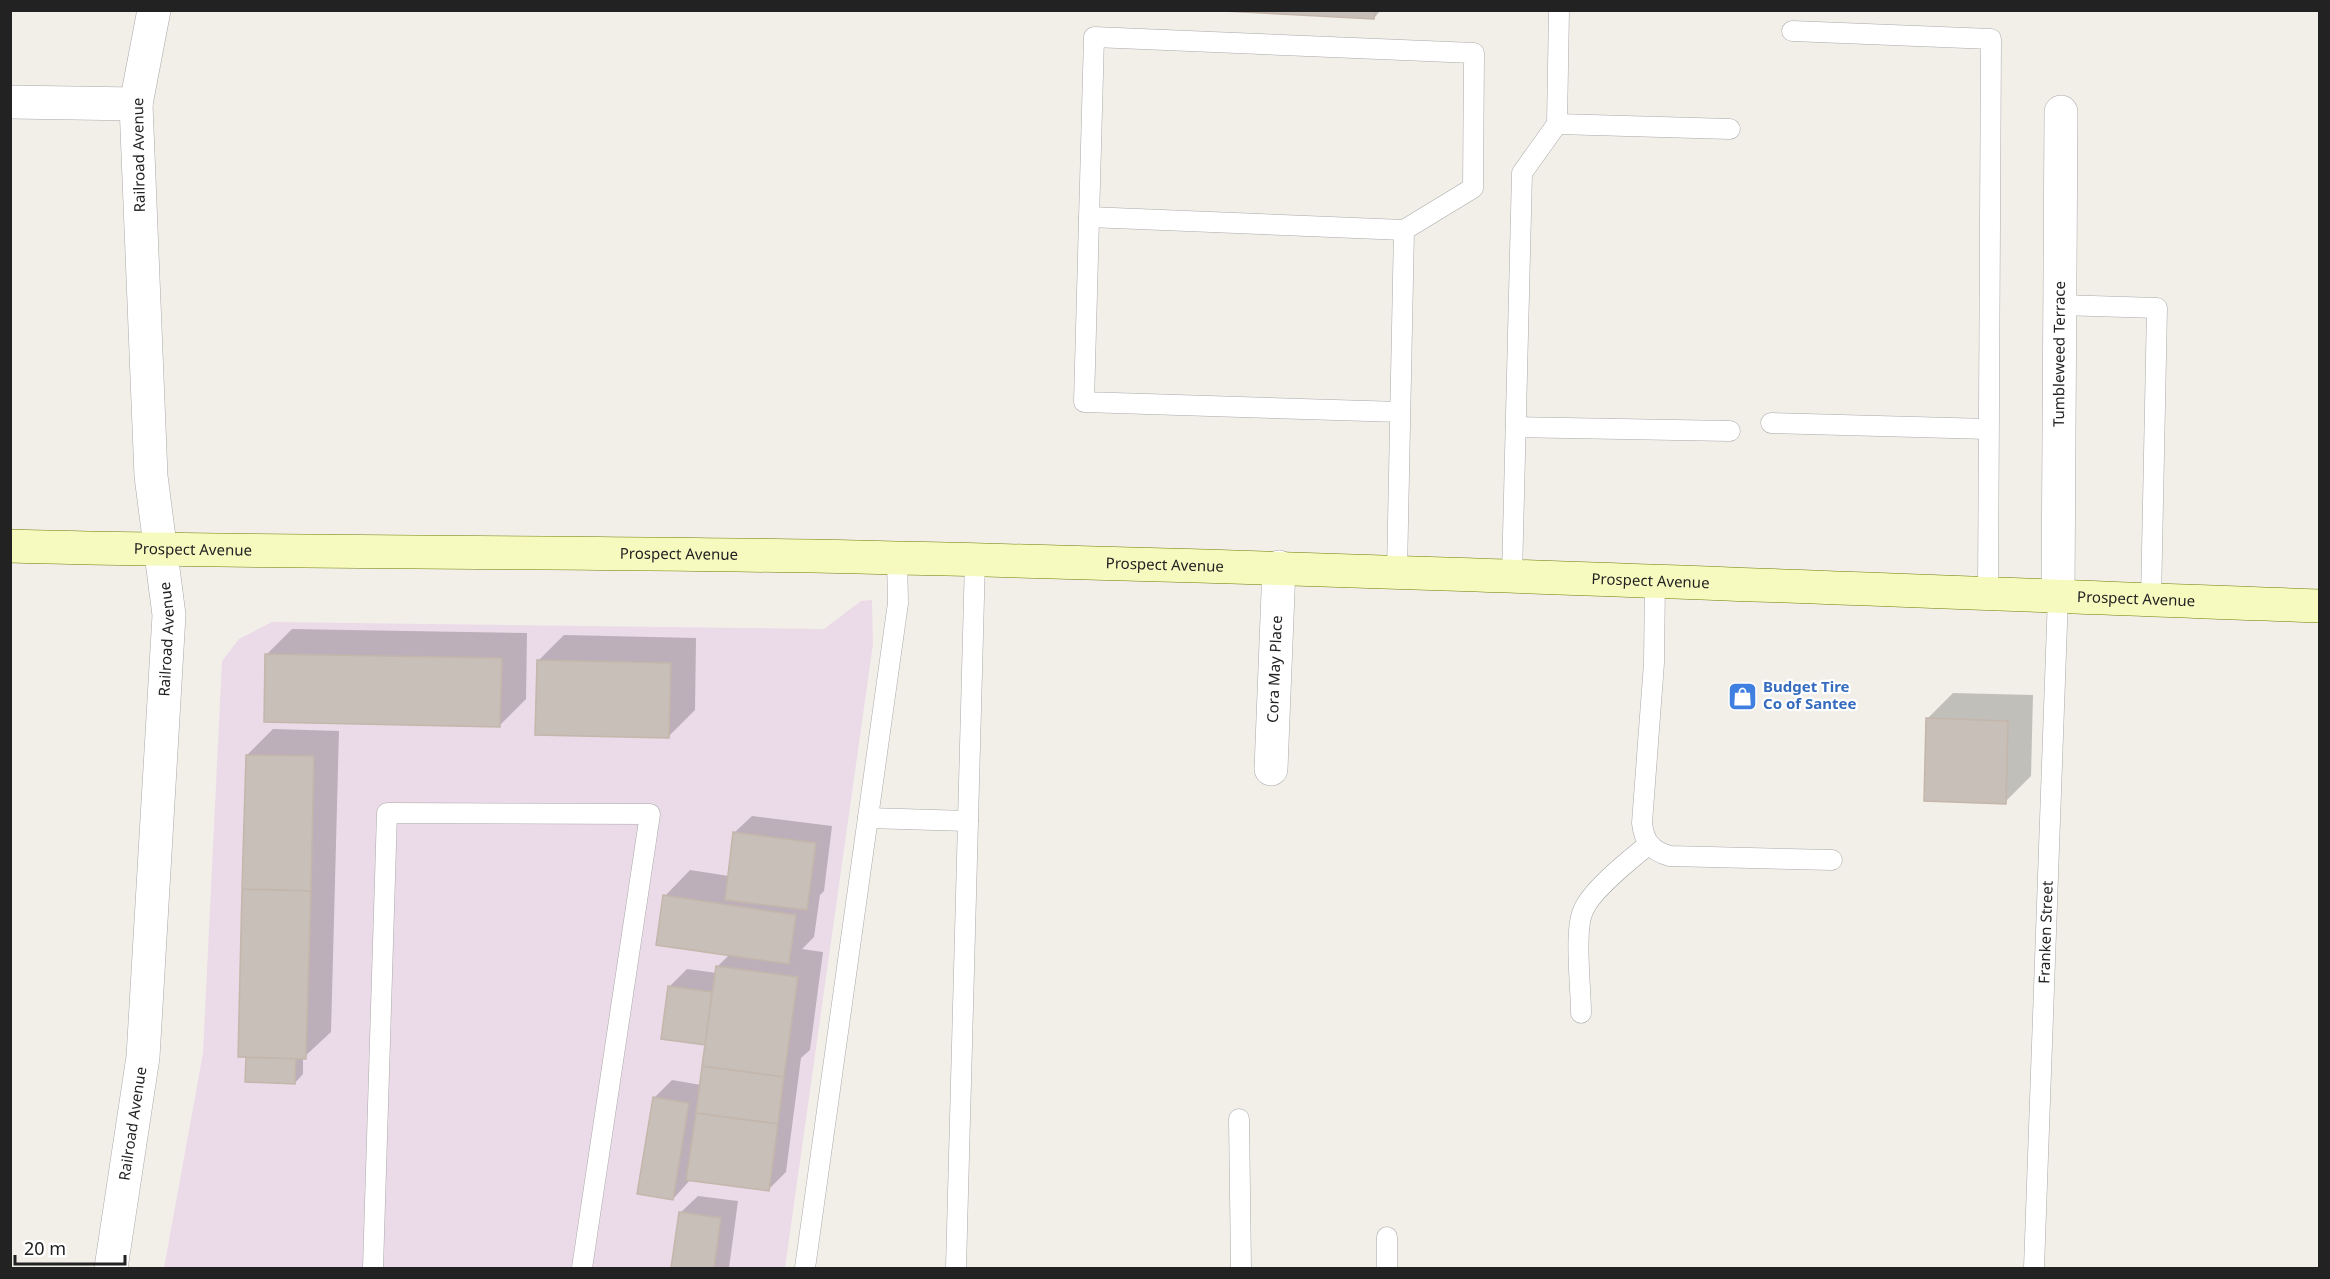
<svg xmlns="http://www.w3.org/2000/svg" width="2330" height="1279" viewBox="0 0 2330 1279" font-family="'Noto Sans',sans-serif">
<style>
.industrial{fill:#ebdbe8}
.shadow{fill:#0003}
.building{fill:#c7bfb8;stroke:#c4b6ab;stroke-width:1.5}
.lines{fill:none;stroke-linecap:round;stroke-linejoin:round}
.service-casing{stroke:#a9a9a9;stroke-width:21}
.minor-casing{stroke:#a9a9a9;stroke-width:34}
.secondary-casing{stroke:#707d05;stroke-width:34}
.service{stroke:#fff;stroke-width:20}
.minor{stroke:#fff;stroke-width:33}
.secondary{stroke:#f7fabf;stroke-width:33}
.labels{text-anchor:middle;stroke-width:4.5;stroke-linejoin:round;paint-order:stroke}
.street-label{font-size:15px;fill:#222;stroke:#fff}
.shop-label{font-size:15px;font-weight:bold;fill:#366cbe;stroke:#fff;text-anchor:start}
</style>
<rect width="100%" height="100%" fill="#f2efe9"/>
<path class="industrial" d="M872,600L873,644L785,1268H164L203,1053L222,661L239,639L272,622L824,629L861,601Z"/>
<path class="shadow" d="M1219,10H1381L1374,18Z
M292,629L527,633L526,699L500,725L266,655Z
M564,635L696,638L695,710L669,736L538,661Z
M1953,693L2033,695L2031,776L2005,802L1927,719Z
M273,729L339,731L331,1032L303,1058V1074L295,1083L247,1081V755Z
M752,816L832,826L824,891L820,895L814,937L802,949L823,952L810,1050L801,1058L786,1172L768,1190L691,1179L673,1199L654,1098L672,1080L701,1085L707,1043L670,986L687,969L717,973V967L730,954L665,896L690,870L729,876L734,833Z
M698,1196L738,1201L729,1268H673L680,1213Z"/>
<path class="building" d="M1204,10H1375L1374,19Z
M265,654L502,658L500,727L264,722Z
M537,660L671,663L669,738L535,735Z
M1926,718L2008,721L2006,804L1924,801Z
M246,755L314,756L311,891L242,889Z
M733,832L816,843L807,910L725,900Z
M242,889L311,891L306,1059L238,1057Z
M663,895L796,915L789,964L656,945Z
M716,966L798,977L784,1077L702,1066Z
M668,986L712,992L705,1045L661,1039Z
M246,1057L296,1059L295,1084L245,1082Z
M702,1066L784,1077L778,1124L696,1113Z
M653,1097L689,1103L673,1200L637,1194Z
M696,1113L778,1124L769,1191L686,1180Z
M679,1212L721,1218L714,1268H671Z"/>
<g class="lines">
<defs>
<g id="service">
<path d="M1792,31L1991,39L1988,594"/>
<path d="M1557,124L1730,129"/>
<path d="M1089,217L1404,230"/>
<path d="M2060,305L2157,308L2151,600"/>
<path d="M1771,423L1988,429"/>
<path d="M1516,427L1730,431"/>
<path d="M1397,572L1404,230L1473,188L1474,53L1094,37L1084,402L1400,412"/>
<path d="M1512,576L1522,173L1557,124L1559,10"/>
<path d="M1655,581L1654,663L1642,823C1644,841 1651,851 1670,856L1832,860"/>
<path d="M868,818L968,821"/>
<path d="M1581,1013C1581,988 1574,931 1583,911C1591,890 1631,859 1648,845"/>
<path d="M1239,1119L1241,1268"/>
<path d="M1387,1237V1268"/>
<path d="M373,1268L387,813L650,814L582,1268"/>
<path d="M805,1268L898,603L897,558"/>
<path d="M956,1268L975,560"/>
<path id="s1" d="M2034,1268L2058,596"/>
</g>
<g id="minor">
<path d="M10,102L136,104"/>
<path id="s2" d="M2058,596L2061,112"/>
<path id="s3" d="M1271,769L1279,567"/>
<path id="s4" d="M111,1268L143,1057L169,615L151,476L136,104L154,10"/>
</g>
<g id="secondary">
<path id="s5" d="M10,546C293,554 575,551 858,557C1345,568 1832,588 2320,606"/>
</g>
</defs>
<use href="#service" class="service-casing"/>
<use href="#minor" class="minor-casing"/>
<use href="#secondary" class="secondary-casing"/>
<use href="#service" class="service"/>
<use href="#minor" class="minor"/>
<use href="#secondary" class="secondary"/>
</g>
<defs>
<symbol id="shop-square" viewBox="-11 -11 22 22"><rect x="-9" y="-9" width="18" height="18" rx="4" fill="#3f7fe0" stroke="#fff"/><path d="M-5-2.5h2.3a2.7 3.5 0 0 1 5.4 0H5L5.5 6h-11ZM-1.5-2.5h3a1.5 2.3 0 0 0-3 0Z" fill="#fff"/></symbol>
</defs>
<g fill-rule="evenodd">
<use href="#shop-square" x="1726" y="680" width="33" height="33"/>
</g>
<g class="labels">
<g class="street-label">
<text transform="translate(139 155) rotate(-91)" y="5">Railroad Avenue</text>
<text dy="5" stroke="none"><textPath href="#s2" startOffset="242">Tumbleweed Terrace</textPath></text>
<text dy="5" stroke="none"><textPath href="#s5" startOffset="183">Prospect Avenue</textPath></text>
<text dy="5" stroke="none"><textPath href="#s5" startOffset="669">Prospect Avenue</textPath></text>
<text dy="5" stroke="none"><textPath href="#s5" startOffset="1155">Prospect Avenue</textPath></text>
<text dy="5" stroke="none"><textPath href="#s5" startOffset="1641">Prospect Avenue</textPath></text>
<text dy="5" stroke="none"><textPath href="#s5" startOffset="2127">Prospect Avenue</textPath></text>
<text dy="5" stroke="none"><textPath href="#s4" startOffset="632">Railroad Avenue</textPath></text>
<text dy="5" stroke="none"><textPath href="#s3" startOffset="100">Cora May Place</textPath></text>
<text dy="5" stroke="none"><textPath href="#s1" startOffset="336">Franken Street</textPath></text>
<text dy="5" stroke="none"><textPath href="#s4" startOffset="146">Railroad Avenue</textPath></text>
</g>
<g class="shop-label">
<text x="1763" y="692">Budget Tire<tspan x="1763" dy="17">Co of Santee</tspan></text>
</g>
</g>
<rect width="2330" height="1279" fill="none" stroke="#222222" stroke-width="24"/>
<path d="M15 1255v9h110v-9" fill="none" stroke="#222222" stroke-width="3"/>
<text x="24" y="1255" font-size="18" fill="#222222" stroke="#ffffff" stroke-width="4.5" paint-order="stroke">20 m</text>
</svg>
